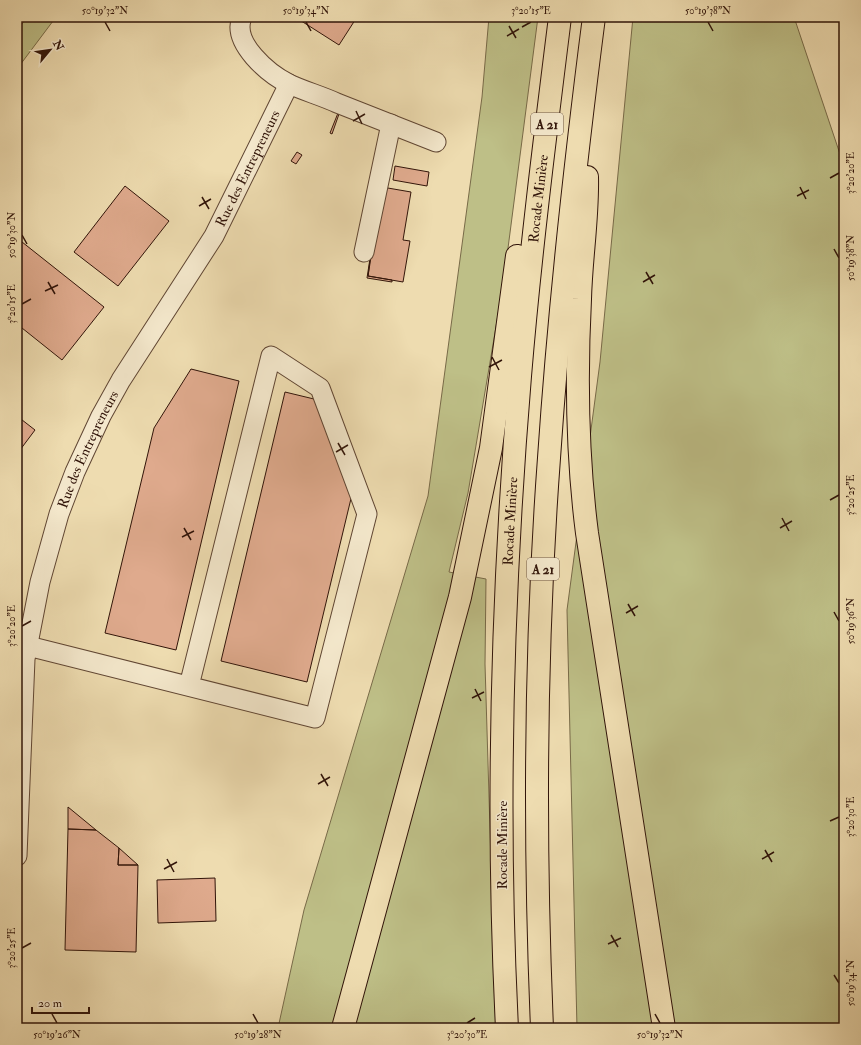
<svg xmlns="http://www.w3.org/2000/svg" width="861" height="1045" viewBox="0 0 861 1045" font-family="'IM FELL Double Pica',serif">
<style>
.green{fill:#bebf87;stroke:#786a48}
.building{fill:#dfaa8d;stroke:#311409}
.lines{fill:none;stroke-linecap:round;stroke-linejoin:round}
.minor-casing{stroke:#604633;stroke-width:21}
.highway-casing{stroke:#311409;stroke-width:24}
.minor{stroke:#f4e8cc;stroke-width:19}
.highway{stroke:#eedcb0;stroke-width:22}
.ticks{fill:none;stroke:#311409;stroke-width:1.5}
.labels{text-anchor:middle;stroke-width:3;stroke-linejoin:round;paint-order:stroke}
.shield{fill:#f4e8cc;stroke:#6c5444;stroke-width:1}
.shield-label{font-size:13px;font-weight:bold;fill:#311409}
.street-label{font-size:14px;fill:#311409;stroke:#f4e8cc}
.neatline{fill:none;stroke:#311409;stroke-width:1.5}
.ticks-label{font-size:10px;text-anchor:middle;fill:#311409}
</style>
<rect width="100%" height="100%" fill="#eedcb0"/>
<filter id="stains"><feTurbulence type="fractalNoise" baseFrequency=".005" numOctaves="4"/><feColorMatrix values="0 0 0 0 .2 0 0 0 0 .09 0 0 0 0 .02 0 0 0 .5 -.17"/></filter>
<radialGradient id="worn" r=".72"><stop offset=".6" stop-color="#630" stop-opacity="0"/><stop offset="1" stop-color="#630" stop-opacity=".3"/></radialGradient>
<path class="green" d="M27,17H56L17,69V31Z
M489,17H538L504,279L468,493L449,572L486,579L485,664L496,1028H278L304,910L428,496L482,97Z
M633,17H794L844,166V1028H577L567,610L600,362Z"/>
<path class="building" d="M295,17H357L339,45Z
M338,113L339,114L332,134L330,133Z
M297,152L302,155L296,164L291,161Z
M395,166L429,172L427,186L393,180Z
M125,186L169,221L118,286L74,252Z
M382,187L411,192L403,240L410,241L403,282L368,276Z
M17,238L104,307L62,360L17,324Z
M371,252L368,276L392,280V282L367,278Z
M191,369L239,381L176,650L105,633L154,428Z
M285,392L314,399L354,486L307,682L221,661Z
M17,416L35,430L17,454Z
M68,807L96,830L68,829Z
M68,829L96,830L119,848L118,865H138L136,952L65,950Z
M119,848L138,865H118Z
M215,878L216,921L158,923L157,880Z"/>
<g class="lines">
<defs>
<g id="minor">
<path d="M242,17C231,43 269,74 289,84C304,91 322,96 337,103C370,116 403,129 436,142"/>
<path d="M364,252L391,124"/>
<path d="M28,646L315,718L367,514L320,388L271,356L189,686"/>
<path id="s1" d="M17,856L25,659L40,582L59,514L75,472L101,416L121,380L214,236L289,84"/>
</g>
<g id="highway">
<path d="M587,177C588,218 581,258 580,299C576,377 577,455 587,533L664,1028"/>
<path d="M343,1028L460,597L491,448L517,256"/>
<path id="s2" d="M507,1028C496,811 502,593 520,376C530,256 545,137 560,17"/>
<path d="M542,1028C534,838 535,647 549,458C559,310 575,164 594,17"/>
</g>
</defs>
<use href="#minor" class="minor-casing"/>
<use href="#highway" class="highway-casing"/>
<use href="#minor" class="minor"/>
<use href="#highway" class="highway"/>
</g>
<path class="ticks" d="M105,22L110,31M306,22L311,31M708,22L713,31M509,26L516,38M522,27L531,22M507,36L519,29M356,111L362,124M353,121L365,114M830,178L839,173M800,187L806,199M797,196L809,190M202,197L209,209M199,206L211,199M22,235L27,244M834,249L839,258M646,272L653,284M48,282L55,294M643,282L655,275M45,291L58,285M22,304L31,299M492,357L499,370M489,367L502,360M338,443L345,455M336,452L348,445M830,500L839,495M782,518L789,531M184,528L191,540M780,528L792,521M182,537L194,531M628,604L635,616M834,612L839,621M626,613L638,606M22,626L31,621M475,689L481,701M472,698L484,692M321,774L328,786M318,784L330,777M830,821L839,817M765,850L772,862M167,859L174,872M762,859L774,852M164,869L177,862M611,935L618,947M608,944L621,938M22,948L31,943M834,975L839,983M52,1014L57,1023M253,1014L258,1023M655,1014L660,1023M467,1023L475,1018"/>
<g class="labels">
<g class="shield">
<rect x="531" y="113" width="32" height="22" rx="3"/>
<rect x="527" y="558" width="32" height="22" rx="3"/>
</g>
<g class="shield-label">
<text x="547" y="129">A 21</text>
<text x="543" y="574">A 21</text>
</g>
<g class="street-label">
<text dy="5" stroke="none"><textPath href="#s1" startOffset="741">Rue des Entrepreneurs</textPath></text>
<text dy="5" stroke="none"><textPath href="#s2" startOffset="831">Rocade Minière</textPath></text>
<text dy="5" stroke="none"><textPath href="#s1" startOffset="417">Rue des Entrepreneurs</textPath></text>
<text dy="5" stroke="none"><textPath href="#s2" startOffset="507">Rocade Minière</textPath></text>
<text transform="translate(502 845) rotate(-90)" y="5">Rocade Minière</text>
</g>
</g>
<rect width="861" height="1045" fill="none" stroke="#eedcb0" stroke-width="44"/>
<g transform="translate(50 50) rotate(61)" stroke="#f4e8cc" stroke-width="3" paint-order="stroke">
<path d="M0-3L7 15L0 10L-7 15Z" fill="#311409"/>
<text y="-6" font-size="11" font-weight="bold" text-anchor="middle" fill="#311409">N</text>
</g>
<path d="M32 1007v6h57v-6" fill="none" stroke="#311409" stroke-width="2"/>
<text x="38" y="1007" font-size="12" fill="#311409" stroke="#f4e8cc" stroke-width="3" paint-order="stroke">20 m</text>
<rect x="22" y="22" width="817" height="1001" class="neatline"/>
<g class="ticks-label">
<text x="105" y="14">50°19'32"N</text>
<text x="306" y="14">50°19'34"N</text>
<text x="531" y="14">3°20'15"E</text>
<text x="708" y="14">50°19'38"N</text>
<text transform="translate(850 173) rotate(-90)" y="4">3°20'20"E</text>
<text transform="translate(11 235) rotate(-90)" y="4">50°19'30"N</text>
<text transform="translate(850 258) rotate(-90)" y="4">50°19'38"N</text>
<text transform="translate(11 304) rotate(-90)" y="4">3°20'15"E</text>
<text transform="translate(850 495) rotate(-90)" y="4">3°20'25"E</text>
<text transform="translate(850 621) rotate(-90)" y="4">50°19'36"N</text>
<text transform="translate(11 626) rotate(-90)" y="4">3°20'20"E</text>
<text transform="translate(850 817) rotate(-90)" y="4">3°20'30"E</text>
<text transform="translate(11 948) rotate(-90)" y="4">3°20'25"E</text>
<text transform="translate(850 983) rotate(-90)" y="4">50°19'34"N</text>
<text x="57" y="1038">50°19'26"N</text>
<text x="258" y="1038">50°19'28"N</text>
<text x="467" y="1038">3°20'30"E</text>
<text x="660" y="1038">50°19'32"N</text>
</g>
<rect width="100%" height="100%" filter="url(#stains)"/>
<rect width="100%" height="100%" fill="url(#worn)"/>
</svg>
